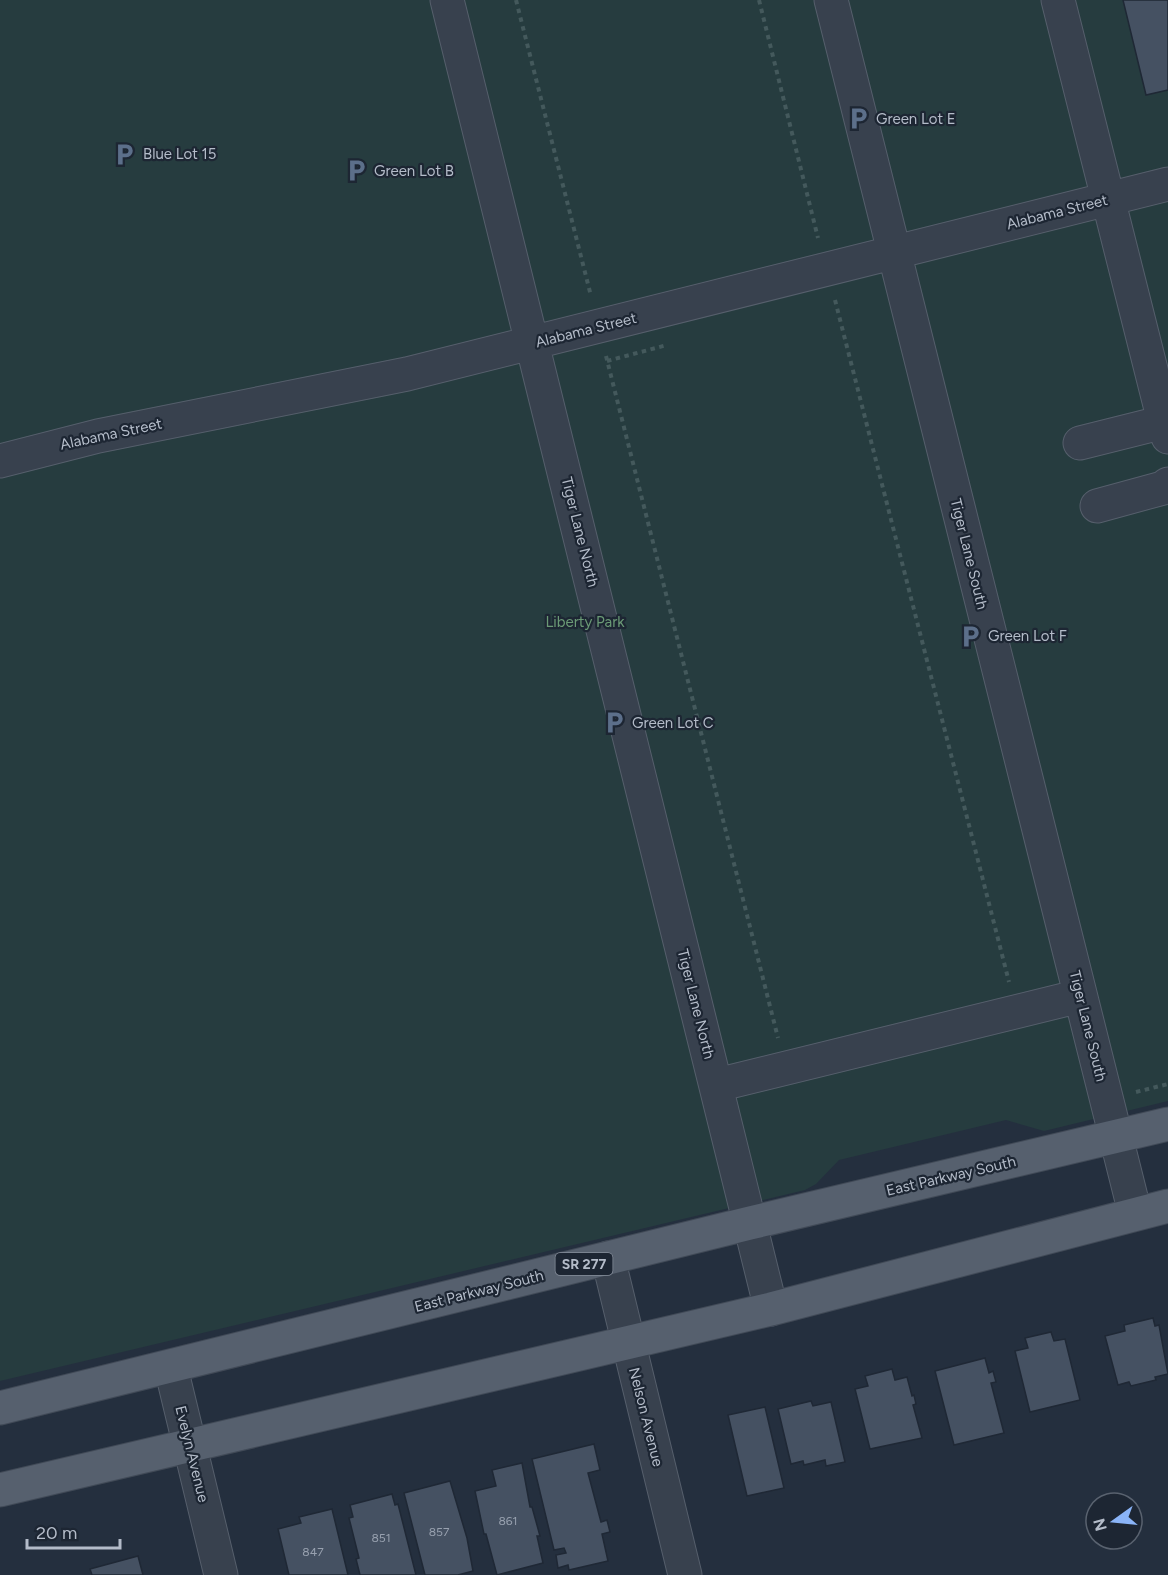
<svg xmlns="http://www.w3.org/2000/svg" width="1168" height="1575" viewBox="0 0 1168 1575" font-family="Figtree,sans-serif">
<style>
.green{fill:#263c3f}
.building{fill:#455162;stroke:#1f2835;stroke-width:1.5}
.lines{fill:none;stroke-linecap:round;stroke-linejoin:round}
.minor-casing{stroke:#565f6c;stroke-width:35}
.major-casing{stroke:#414a57;stroke-width:35}
.path{stroke:#44595c;stroke-width:4;stroke-dasharray:4.5 4.5;stroke-linecap:butt}
.minor{stroke:#38414e;stroke-width:33}
.major{stroke:#56606e;stroke-width:33}
.labels{text-anchor:middle;stroke-width:4.5;stroke-linejoin:round;paint-order:stroke}
.number-label{font-size:12px;fill:#98a1af}
.shield{fill:#1d2633;stroke:#878f9c;stroke-width:1.5}
.shield-label{font-size:14px;font-weight:bold;fill:#b4bcc9}
.poi-label{font-size:15px;fill:#b4bcc9;stroke:#1d2633;text-anchor:start}
.street-label{font-size:15px;fill:#b4bcc9;stroke:#1d2633}
.park-label{font-size:15px;fill:#6b9a76;stroke:#1d2633}
</style>
<rect width="100%" height="100%" fill="#242f3e"/>
<path class="green" d="M0,0H1168V1101L1044,1131L1006,1120L839,1160L816,1184L805,1190L0,1381Z"/>
<path class="building" d="M1123,0H1168V90L1146,95Z
M1153,1318L1155,1326L1159,1325L1168,1374L1155,1377L1156,1380L1131,1386L1129,1382L1118,1385L1105,1336L1125,1331L1124,1325Z
M1051,1332L1054,1341L1065,1339L1080,1400L1030,1412L1015,1351L1028,1348L1025,1338Z
M985,1358L989,1373L993,1371L996,1382L991,1383L1004,1433L954,1445L935,1371Z
M892,1369L895,1380L907,1377L912,1396L914,1395L916,1404L913,1405L922,1438L870,1449L855,1389L868,1386L865,1376Z
M811,1401L813,1406L831,1402L845,1462L826,1466L825,1460L804,1465L803,1461L791,1464L778,1409Z
M765,1407L784,1488L747,1496L728,1415Z
M594,1444L600,1470L588,1473L601,1522L607,1520L610,1532L602,1534L608,1561L569,1570L568,1565L558,1568L556,1555L566,1553L564,1548L554,1550L532,1459Z
M522,1463L530,1507H532L540,1536H537L543,1563L497,1575L486,1534H484L475,1491L496,1486L492,1470Z
M450,1481L467,1538L473,1571L458,1575H425L404,1493Z
M392,1494L395,1505L398,1504L416,1575H360L356,1559L359,1558L349,1518L353,1517L350,1505Z
M332,1509L348,1575H289L278,1529L301,1523L299,1517Z
M138,1556L143,1575H92L90,1569Z"/>
<g class="lines">
<defs>
<path id="minor" d="M447,0L771,1309
M831,0L1135,1213
M1058,0L1168,437
M1080,443L1164,422
M0,461L98,436L407,374L1168,184
M1097,506L1163,488L1168,484
M717,1085L1080,996
M608,1258L685,1575
M171,1368L221,1575"/>
<path id="major" d="M0,1408L750,1223L1168,1124
M0,1490L771,1309L1168,1206"/>
</defs>
<use href="#minor" class="minor-casing"/>
<use href="#major" class="major-casing"/>
<path class="path" d="M516,0L591,296
M759,0L818,238
M835,300L1009,982
M606,356L778,1038
M607,361L667,345
M1136,1092L1168,1084"/>
<use href="#minor" class="minor"/>
<use href="#major" class="major"/>
</g>
<defs>
<symbol id="parking-bare" viewBox="-9 -9 18 18"><path d="M-3.5-5.5H1a3.5 3.5 0 0 1 0 7H-1V5.5H-3.5ZM-1-3.4V-.6H.8a1.4 1.4 0 0 0 0-2.8Z" fill="#5c6f8a" stroke="#1d2633" stroke-width="2.5" paint-order="stroke"/></symbol>
</defs>
<g fill-rule="evenodd">
<use href="#parking-bare" x="842" y="102" width="33" height="33"/>
<use href="#parking-bare" x="108" y="138" width="33" height="33"/>
<use href="#parking-bare" x="340" y="154" width="33" height="33"/>
<use href="#parking-bare" x="954" y="620" width="33" height="33"/>
<use href="#parking-bare" x="598" y="706" width="33" height="33"/>
</g>
<g class="labels">
<g class="number-label">
<text x="508" y="1525">861</text>
<text x="439" y="1536">857</text>
<text x="381" y="1542">851</text>
<text x="313" y="1556">847</text>
</g>
<rect class="shield" x="555.5" y="1253" width="57" height="22" rx="4.5"/>
<g class="shield-label">
<text x="584" y="1269">SR 277</text>
</g>
<g class="poi-label">
<text x="876" y="124">Green Lot E</text>
<text x="143" y="159">Blue Lot 15</text>
<text x="374" y="176">Green Lot B</text>
<text x="988" y="641">Green Lot F</text>
<text x="632" y="728">Green Lot C</text>
</g>
<g class="street-label">
<text transform="translate(1057 212) rotate(-14)" y="5">Alabama Street</text>
<text transform="translate(586 330) rotate(-14)" y="5">Alabama Street</text>
<text transform="translate(111 434) rotate(-12)" y="5">Alabama Street</text>
<text transform="translate(580 532) rotate(76)" y="5">Tiger Lane North</text>
<text transform="translate(969 554) rotate(76)" y="5">Tiger Lane South</text>
<text transform="translate(696 1004) rotate(76)" y="5">Tiger Lane North</text>
<text transform="translate(1088 1026) rotate(76)" y="5">Tiger Lane South</text>
<text transform="translate(951 1176) rotate(-13)" y="5">East Parkway South</text>
<text transform="translate(479 1291) rotate(-14)" y="5">East Parkway South</text>
<text transform="translate(646 1417) rotate(76)" y="5">Nelson Avenue</text>
<text transform="translate(192 1454) rotate(76)" y="5">Evelyn Avenue</text>
</g>
<g class="park-label">
<text x="585" y="627">Liberty Park</text>
</g>
</g>
<g transform="translate(1114 1521) rotate(255)"><circle r="28" fill="#1d2633" stroke="#59626f" stroke-width="1.5"/>
<path d="M0-4.5L10 22L0 15L-10 22Z" fill="#8ab4f8"/>
<text y="-9" font-size="16" font-weight="bold" text-anchor="middle" fill="#b4bcc9">N</text>
</g>
<path d="M27 1539v9h93v-9" fill="none" stroke="#b4bcc9" stroke-width="3"/>
<text x="36" y="1539" font-size="18" fill="#b4bcc9" stroke="#1d2633" stroke-width="4.5" paint-order="stroke">20 m</text>
</svg>
